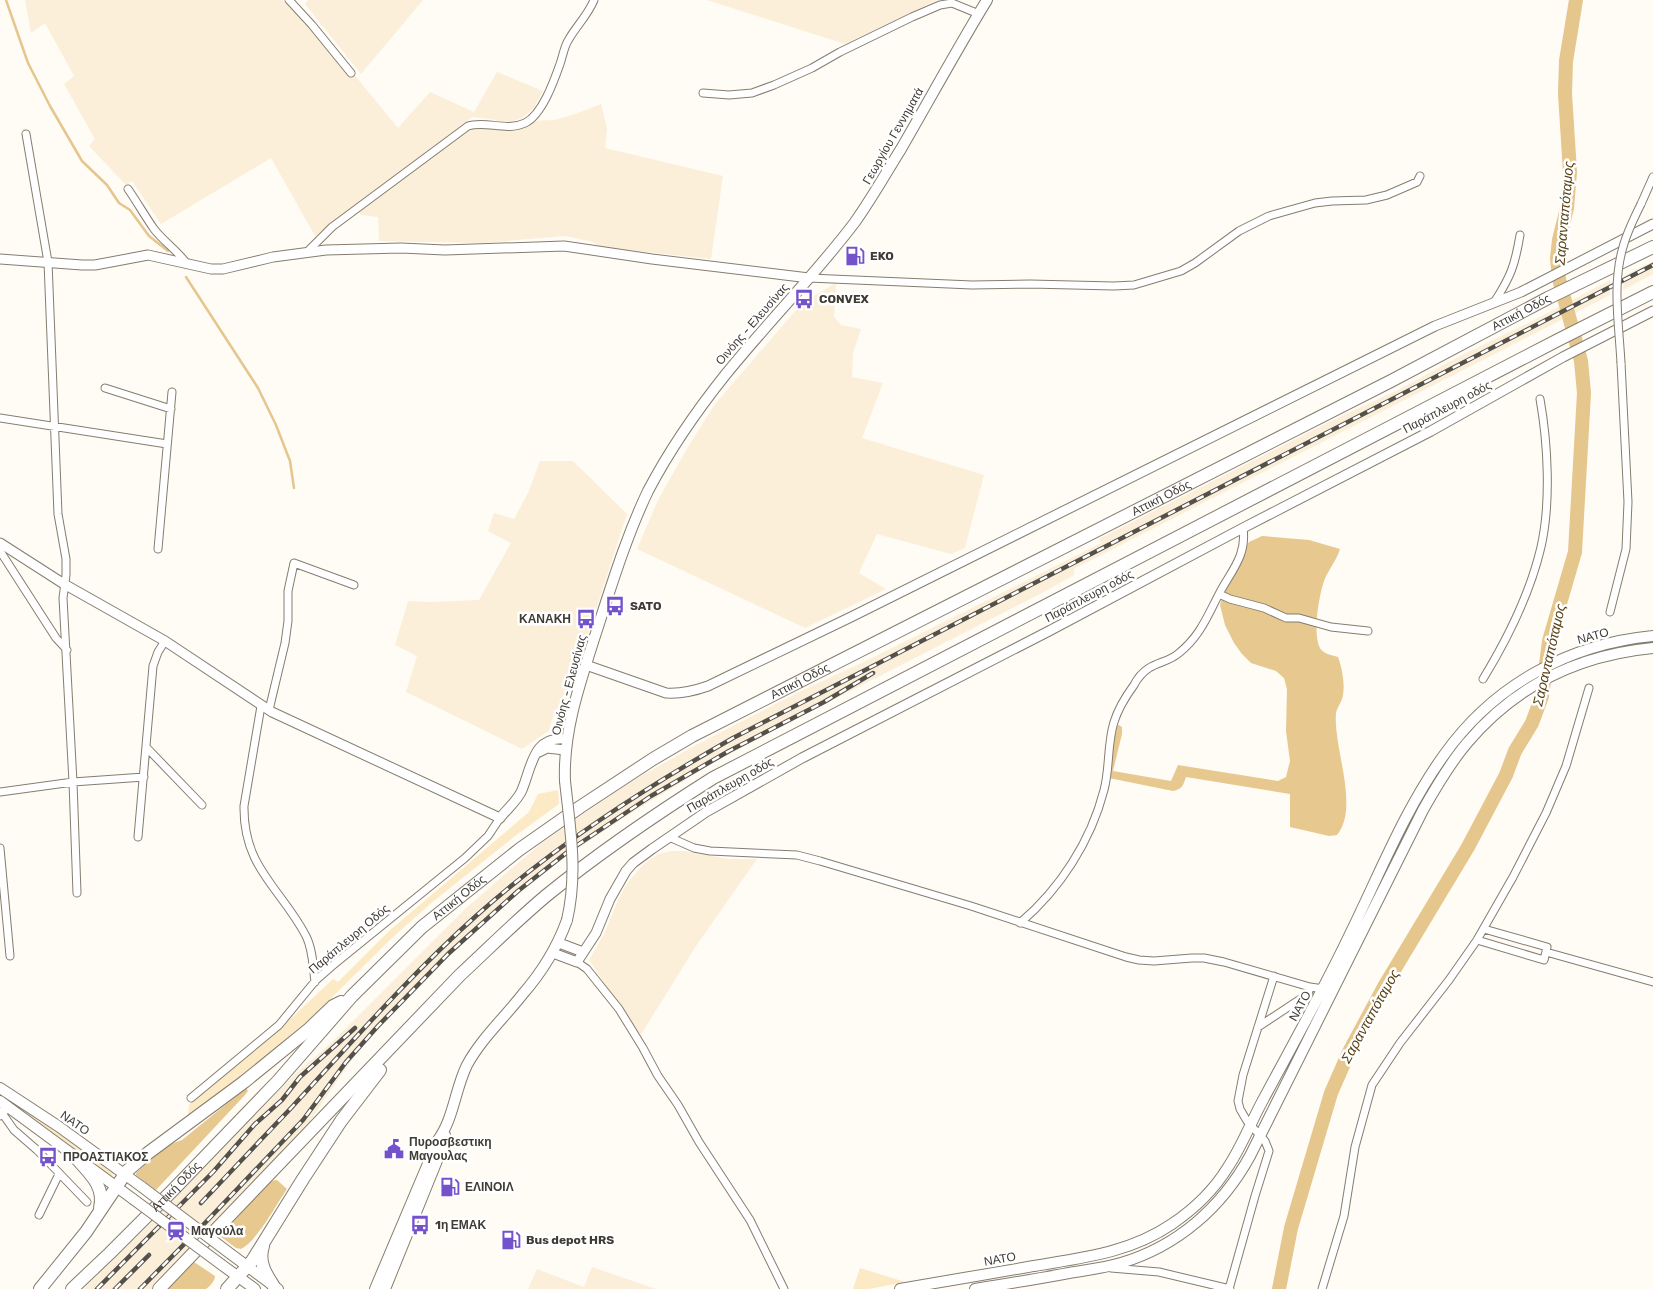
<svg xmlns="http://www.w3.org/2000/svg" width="1653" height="1289" viewBox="0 0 1653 1289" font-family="Rubik,sans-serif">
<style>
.built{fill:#fcefd9}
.green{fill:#fce9c6}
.forest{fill:#e7c88f}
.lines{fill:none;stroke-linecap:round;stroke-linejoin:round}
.stream{stroke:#e5c68d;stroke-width:2.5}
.river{stroke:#e5c68d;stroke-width:14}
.minor-casing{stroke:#857d6f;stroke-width:9}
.tertiary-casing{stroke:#857d6f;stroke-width:11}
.secondary-casing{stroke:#857d6f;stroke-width:12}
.motorway-casing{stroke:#857d6f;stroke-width:14}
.minor{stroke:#fff;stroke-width:7}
.tertiary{stroke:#fff;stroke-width:9}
.secondary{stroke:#fff;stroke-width:10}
.motorway{stroke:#fff;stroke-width:12}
.rail-casing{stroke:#54504a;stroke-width:4.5}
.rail{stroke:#fff;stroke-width:2.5;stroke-dasharray:8;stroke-linecap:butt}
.minor-bridge-casing{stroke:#857d6f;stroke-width:9;stroke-linecap:butt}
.secondary-bridge-casing{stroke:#857d6f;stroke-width:12;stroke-linecap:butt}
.minor-bridge{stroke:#fff;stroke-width:7}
.secondary-bridge{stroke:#fff;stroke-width:10}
.labels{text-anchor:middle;stroke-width:5;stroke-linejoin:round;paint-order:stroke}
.street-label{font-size:12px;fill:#3f3b35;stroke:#fff}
.poi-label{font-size:12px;font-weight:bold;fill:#3f3b35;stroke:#fff;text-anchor:start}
.water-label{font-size:14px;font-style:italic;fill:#584216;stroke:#fff}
</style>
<rect width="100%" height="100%" fill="#fffbf5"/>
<path class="built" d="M25,0H282L294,7L346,69L357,78L398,128L430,92L474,112L497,72L543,91L533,109L522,118L506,123L491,119L472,117L315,236L271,158L161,224L132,181L126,185L89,146L95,139L64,84L74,76L45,23L31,33Z
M308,0H423L361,74L305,4Z
M707,0H937L845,44Z
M601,104L607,128L605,148L723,176L711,259L600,247L593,242L565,236L482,243L379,241L378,217L361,215L357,207L446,138L472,121L482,120L504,125L529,121L555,120L578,113Z
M1653,261V274L1623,290L1624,276Z
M1610,280V295L1074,569V575L1042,593L784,725L711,764L628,815L555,864L516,895L477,929L401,1005L361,1046L308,1124L241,1198L152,1289H83L149,1225L295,1074L331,1043L464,910L512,868L543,842L589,810L634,780L696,745L799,692L876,656L1101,543L1099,539L1331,421L1398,390L1460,356L1532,321Z
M836,283L834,317L841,325L861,329L853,353L852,377L883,383L862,438L984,475L965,548L951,554L877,534L859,573L886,589L805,628L637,549L658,500L688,447L715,404L803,302Z
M540,461H573L627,514L565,705L554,713L549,731L522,749L406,692L417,656L395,645L408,601L431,602L479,600L511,543L488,531L494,513L514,519L528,493Z
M671,851H685L728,859H757L696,946L640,1036L589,960L604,934L619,898L628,882L644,864L658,854Z
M592,1267L656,1289H528L537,1269L584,1287Z"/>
<path class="green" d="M558,790L559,804L515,836L430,904L393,937L314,1015L284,1041L231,1085L188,1115L189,1105L193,1099L268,1040L333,979L338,982L389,931L529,812L538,794Z
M7,1097L114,1173L112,1177L4,1100Z
M860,1268L905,1282L869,1289H853Z"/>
<path class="forest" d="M1262,536L1309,540L1340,549C1337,560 1328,570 1324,581C1319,596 1313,630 1319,646C1322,654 1331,655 1338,657C1342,668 1345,683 1343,695C1342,702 1337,707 1336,713C1333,748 1360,807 1337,835L1329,836L1290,827V794L1186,777C1183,785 1183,789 1173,791L1109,778L1112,735L1116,726L1119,725L1122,727V734L1113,771L1171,781L1178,765L1278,781L1286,777L1290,761L1286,731L1287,689L1284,678L1276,671L1251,663L1242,654L1234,643L1225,625L1220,605L1224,591L1245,548L1249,542Z
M246,1088L248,1091L244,1096L156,1190L136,1175V1173C151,1160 164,1145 182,1140Z
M275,1180H277L287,1189C276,1205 257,1241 241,1249L236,1248L220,1236L270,1182Z
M194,1262L215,1276C215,1281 210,1286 206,1289H166Z"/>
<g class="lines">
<path class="stream" d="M6,0L28,63L50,106L82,161L107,185L119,203L130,210L149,236L168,251
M186,277L258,388L276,425L290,461L294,488"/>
<path class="river" d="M1279,1289L1291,1228L1331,1093L1349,1052L1385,985L1468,847L1506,775L1515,751L1532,723L1542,696L1549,641L1575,552L1584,393L1581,361L1559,279L1557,258L1559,240L1567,208L1570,172L1565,94L1566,61L1576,0"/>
<defs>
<path id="minor" d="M289,0L312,25L351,73
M703,93L729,95L752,93L774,85L812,68L840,52L912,17L940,5L952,3L979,14
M26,134L48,262L58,514L66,559V575L63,598L73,782L77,893
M128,189C137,202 145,216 154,229C164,242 178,251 187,264
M1641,204L1653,177
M307,252L332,227L468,126C486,120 506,132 525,123C542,115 554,81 560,64C563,56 564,46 569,39C577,25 588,15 594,0
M809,278L972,285L1030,284L1114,286L1134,285L1181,271L1195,263L1239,231L1269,216L1315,203L1332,201L1366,200L1387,195L1417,182L1420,176
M1495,301C1511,276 1515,265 1520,235
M105,388L171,409
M0,418L167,444
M158,549L172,392
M0,551L56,638L67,650
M1219,594L1230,599L1264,608L1286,618H1299L1331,627L1368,631
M1610,612L1626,549L1628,502L1621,363
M1483,679C1508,638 1530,594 1541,547C1551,503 1548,444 1540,399
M261,706L244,806C243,868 281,888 306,936C313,950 313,967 315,982
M269,710L285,643L288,621V591L294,563L354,585
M147,748L202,805
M0,792L73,782L144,777
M138,837L153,666L158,652L165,641
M669,837L694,848L710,851L797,855L820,861L971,906L1126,957L1139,960L1154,961L1192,958H1204L1224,962L1310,987L1324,989
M0,848L10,956
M1020,923C1060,889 1091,841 1104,790C1110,768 1107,744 1114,722C1118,709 1126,696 1134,685C1137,679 1143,672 1149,668C1159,662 1170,661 1179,653C1200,636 1207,617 1219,594C1231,571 1247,556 1243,528
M1477,940L1544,960L1547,947L1484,929
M1546,952L1653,982
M577,962L587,969L619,1009L643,1048L658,1076L678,1105L699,1142L750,1220L784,1289
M1258,1027L1308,994L1310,987
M191,1098L279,1025L316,980L332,966L465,858L488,836L500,818
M2,1113L14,1130L37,1150L87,1202
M39,1215L59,1174
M1111,1268L1159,1272L1230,1289
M1229,1289L1255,1196L1269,1151L1265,1141L1247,1121L1240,1109L1238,1101L1243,1075L1274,976
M1322,1289L1344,1216L1355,1147L1372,1085L1400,1043L1449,980L1477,940L1513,877L1546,813L1566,766L1589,688"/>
<path id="tertiary" d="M0,259L82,265H95L148,255L211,269H223L273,257L326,250L401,248L445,250L564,246L652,259L809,278
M0,543L64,584L165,641L272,712L500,818C507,809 518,800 522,790C532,766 533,735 567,739
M586,665L666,693C682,694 694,691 708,686L851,617L1435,326L1521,292L1653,224
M539,752L547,748L565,750
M559,943L583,952
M553,953L577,962L596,933L610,899L626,871L633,863L652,849L706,812L802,758L1049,631L1243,528L1431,431L1563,357L1653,311
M0,1115L7,1107"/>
<path id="secondary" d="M565,781C563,731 580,683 595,636C611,587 626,537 648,491C669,451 698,409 726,374C768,322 815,275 855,222C872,198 886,173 901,149C930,99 957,49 987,0
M0,1088L58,1126L142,1187
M0,1101L133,1199
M232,1255L278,1289
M222,1265L255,1289
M375,1289L438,1140C454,1118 455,1089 467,1065C481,1039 504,1018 522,995C542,972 557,948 567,920
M385,1289L436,1163L444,1143L445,1135
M900,1289C943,1282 985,1274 1028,1267C1079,1258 1128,1254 1172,1224C1194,1209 1214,1190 1228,1167C1242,1146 1251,1122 1263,1100C1293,1044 1324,989 1351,932C1380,873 1405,809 1444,755C1493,686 1568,644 1653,636
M975,1289C1006,1284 1037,1279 1069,1273C1086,1270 1104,1268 1121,1263C1178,1246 1222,1207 1250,1156L1423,810C1436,787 1450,763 1467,743C1515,686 1579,655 1653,648"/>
<g id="motorway">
<path d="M77,1159C90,1174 105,1186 100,1208"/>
<path d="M263,1246C258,1261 265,1273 273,1285"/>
<path d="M40,1289L86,1232L127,1171L148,1153L244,1082L308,1030L333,1006L341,1002"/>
<path id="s1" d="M72,1289L110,1253L173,1190L278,1081L352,996L422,927L520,849L580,807L653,759L692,736L1391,381L1548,298L1653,247"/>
<path d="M159,1289L460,975C489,948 517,920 547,895C600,852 656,814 713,778L1558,340L1653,292"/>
<path d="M227,1289L252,1261L303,1179L341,1121L380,1070"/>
</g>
</defs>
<use href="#minor" class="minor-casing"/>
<use href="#tertiary" class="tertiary-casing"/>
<use href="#secondary" class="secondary-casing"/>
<use href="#motorway" class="motorway-casing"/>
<use href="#minor" class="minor"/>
<use href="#tertiary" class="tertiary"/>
<use href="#secondary" class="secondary"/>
<use href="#motorway" class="motorway"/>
<defs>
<path id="rail" d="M201,1203C231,1171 262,1139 292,1107C352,1042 410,975 476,916C554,846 642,790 733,738L1653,265
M97,1289L213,1172L255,1124L282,1100L300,1077L355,1028
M115,1289L149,1255
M140,1289L204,1224L303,1120L346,1062L378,1026L448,954L518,891L570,850L651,796L729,751L824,702L873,673"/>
</defs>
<use href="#rail" class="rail-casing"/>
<use href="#rail" class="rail"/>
<defs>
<path id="minor-bridge" d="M1621,363C1619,325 1612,284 1623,247C1627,232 1634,218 1641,204"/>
<path id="secondary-bridge" d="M565,781C570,828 578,873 567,920
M142,1187L232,1255
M133,1199L222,1265"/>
</defs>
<use href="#minor-bridge" class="minor-bridge-casing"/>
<use href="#secondary-bridge" class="secondary-bridge-casing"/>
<use href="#minor-bridge" class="minor-bridge"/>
<use href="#secondary-bridge" class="secondary-bridge"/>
</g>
<defs>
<symbol id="fuel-bare" viewBox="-9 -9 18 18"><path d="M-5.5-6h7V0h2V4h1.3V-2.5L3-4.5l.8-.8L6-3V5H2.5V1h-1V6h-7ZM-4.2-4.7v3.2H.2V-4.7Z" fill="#7352cc" stroke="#fff" stroke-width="2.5" paint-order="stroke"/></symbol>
<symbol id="bus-bare" viewBox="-9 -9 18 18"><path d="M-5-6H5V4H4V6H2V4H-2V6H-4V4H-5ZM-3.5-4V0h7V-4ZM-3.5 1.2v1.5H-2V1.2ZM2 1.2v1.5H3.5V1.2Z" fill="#7352cc" stroke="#fff" stroke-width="2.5" paint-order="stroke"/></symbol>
<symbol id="civic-bare" viewBox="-9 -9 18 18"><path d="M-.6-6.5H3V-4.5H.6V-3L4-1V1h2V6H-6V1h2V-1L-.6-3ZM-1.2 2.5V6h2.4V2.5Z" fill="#7352cc" stroke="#fff" stroke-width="2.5" paint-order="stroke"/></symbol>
<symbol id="station-bare" viewBox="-9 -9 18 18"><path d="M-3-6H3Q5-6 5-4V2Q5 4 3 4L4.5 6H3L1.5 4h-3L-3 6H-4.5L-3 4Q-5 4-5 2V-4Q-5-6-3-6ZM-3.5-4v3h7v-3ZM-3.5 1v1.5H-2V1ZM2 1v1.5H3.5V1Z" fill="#7352cc" stroke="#fff" stroke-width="2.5" paint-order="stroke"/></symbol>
</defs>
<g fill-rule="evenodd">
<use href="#fuel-bare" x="841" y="242" width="28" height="28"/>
<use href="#bus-bare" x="790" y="285" width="28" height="28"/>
<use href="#bus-bare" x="601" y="592" width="28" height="28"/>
<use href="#bus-bare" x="572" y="605" width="28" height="28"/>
<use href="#civic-bare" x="380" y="1135" width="28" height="28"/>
<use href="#bus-bare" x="34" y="1143" width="28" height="28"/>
<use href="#fuel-bare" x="436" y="1173" width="28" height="28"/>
<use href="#bus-bare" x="406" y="1211" width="28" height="28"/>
<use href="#station-bare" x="162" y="1217" width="28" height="28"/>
<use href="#fuel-bare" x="497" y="1226" width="28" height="28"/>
</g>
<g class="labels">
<g class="street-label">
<text transform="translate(893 136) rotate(-60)" y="4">Γεωργίου Γεννηματά</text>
<text dy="4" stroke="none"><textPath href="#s1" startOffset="1766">Αττική Οδός</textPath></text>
<text transform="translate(752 324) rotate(-49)" y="4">Οινόης - Ελευσίνας</text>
<text transform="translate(1447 407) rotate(-28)" y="4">Παράπλευρη οδός</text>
<text dy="4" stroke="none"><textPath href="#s1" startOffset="1361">Αττική Οδός</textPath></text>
<text transform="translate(1089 596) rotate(-28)" y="4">Παράπλευρη οδός</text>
<text transform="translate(1593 636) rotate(-15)" y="4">ΝΑΤΟ</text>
<text dy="4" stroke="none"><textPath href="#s1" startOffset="956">Αττική Οδός</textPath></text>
<text transform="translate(569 685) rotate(-75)" y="4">Οινόης - Ελευσίνας</text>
<text transform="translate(730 785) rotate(-30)" y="4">Παράπλευρη οδός</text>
<text dy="4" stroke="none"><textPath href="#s1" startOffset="551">Αττική Οδός</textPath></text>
<text transform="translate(349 939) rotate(-40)" y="4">Παράπλευρη Οδός</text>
<text transform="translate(1300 1006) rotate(-61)" y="4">ΝΑΤΟ</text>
<text transform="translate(75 1123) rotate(35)" y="4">ΝΑΤΟ</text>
<text dy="4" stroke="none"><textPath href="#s1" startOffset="146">Αττική Οδός</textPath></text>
<text transform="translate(1000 1259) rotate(-10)" y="4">ΝΑΤΟ</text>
</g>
<g class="poi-label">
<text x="870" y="260">EKO</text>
<text x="819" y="303">CONVEX</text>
<text x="630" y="610">SATO</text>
<text x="571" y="623" text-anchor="end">ΚΑΝΑΚΗ</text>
<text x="409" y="1146">Πυροσβεστικη<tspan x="409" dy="14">Μαγουλας</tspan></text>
<text x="63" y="1161">ΠΡΟΑΣΤΙΑΚΟΣ</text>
<text x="465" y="1191">ΕΛΙΝΟΙΛ</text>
<text x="435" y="1229">1η ΕΜΑΚ</text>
<text x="191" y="1235">Μαγούλα</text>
<text x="526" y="1244">Bus depot HRS</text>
</g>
<g class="water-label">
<text transform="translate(1564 213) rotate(-85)" y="5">Σαρανταπόταμος</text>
<text transform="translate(1549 655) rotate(-77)" y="5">Σαρανταπόταμος</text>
<text transform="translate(1370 1016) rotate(-61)" y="5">Σαρανταπόταμος</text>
</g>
</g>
</svg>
